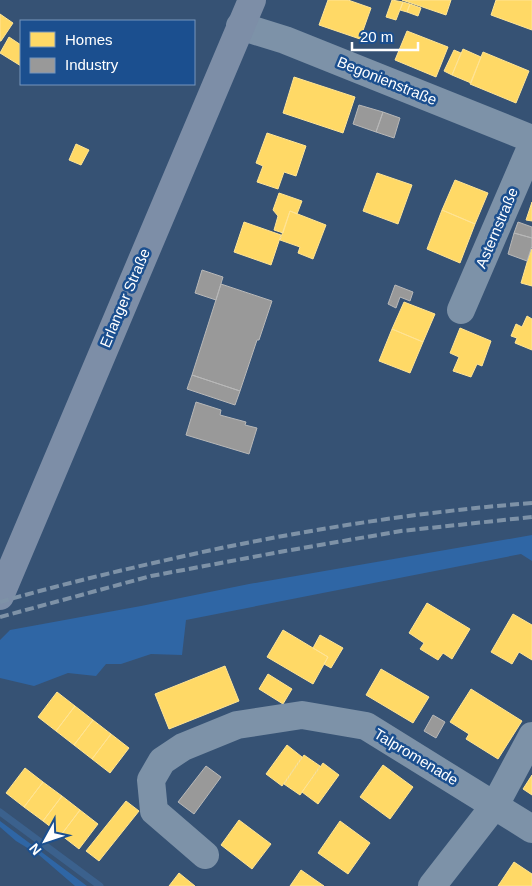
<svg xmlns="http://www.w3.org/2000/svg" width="532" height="886" viewBox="0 0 532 886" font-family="Arial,sans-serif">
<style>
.green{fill:#2f66a5}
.homes{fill:#ffd966;stroke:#ffe494}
.industry{fill:#999;stroke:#b8b8b8}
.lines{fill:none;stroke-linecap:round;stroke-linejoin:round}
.stream{stroke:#3b618d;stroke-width:7}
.minor{stroke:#7d92a8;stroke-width:28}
.major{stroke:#7d8ea7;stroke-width:28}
.rail{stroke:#7e92a7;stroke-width:4;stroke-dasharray:9 4;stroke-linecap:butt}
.labels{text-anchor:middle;stroke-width:5;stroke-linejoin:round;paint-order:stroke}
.street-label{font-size:15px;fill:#fff;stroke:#1b4f8f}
</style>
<rect width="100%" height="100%" fill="#365274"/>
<path class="green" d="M532,535V561L521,554L186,620L182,655L151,654L121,664H106L96,676L68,673L34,686L0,678V640L10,630L141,606L249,584Z
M0,821L87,886H75L39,855L16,841L0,827Z"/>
<path class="homes" d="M328,0H348L371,8L360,39L319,25Z
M392,0L403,2L396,20L386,17Z
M402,0H451L446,15Z
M496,0H532V30L491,15Z
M403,2L410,4L407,12L400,10Z
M410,4L421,8L418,16L407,12Z
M0,14L13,23L1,41H0Z
M407,31L448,47L436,77L395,60Z
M9,37L21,45V66L0,53Z
M463,49L481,57L471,83L452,75Z
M454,50L461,53L452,75L444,71Z
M483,52L529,71L516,103L470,84Z
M294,77L355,97L343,133L283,113Z
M267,133L306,146L296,176L284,172L278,189L257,182L263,166L256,163Z
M76,144L89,150L81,165L69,160Z
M377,173L412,185L398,224L363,211Z
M455,180L488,193L475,224L442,210Z
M279,193L302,201L297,214L290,211L283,233L274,230L278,216L273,210Z
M532,202V221L526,220Z
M442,210L475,224L460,263L427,249Z
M290,211L326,225L313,259L298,253L300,247L280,240Z
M244,222L281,235L271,265L234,252Z
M531,249L532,250V286L521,283Z
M404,302L435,314L423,342L392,329Z
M527,316L532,319V350L515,343L517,338L511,336L516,324L522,327Z
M460,328L491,341L482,366L477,364L471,377L453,371L459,357L450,353Z
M392,329L423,342L410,373L379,361Z
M427,603L470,629L452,659L443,653L438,660L420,649L424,643L409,633Z
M513,614L532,625V660L519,652L512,664L491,652Z
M283,630L328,657L313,684L267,657Z
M320,635L343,648L331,668L324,664L328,657L313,648Z
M225,666L239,701L169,729L155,694Z
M381,669L429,697L413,723L366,695Z
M268,674L292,689L283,704L259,689Z
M471,689L522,721L498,759L466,739L469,734L450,722Z
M57,692L75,706L56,731L38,717Z
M75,706L93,720L74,745L56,731Z
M93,720L111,734L92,759L74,745Z
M111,734L129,748L110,773L92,759Z
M287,745L302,757L282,786L266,774Z
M304,755L320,766L300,795L284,784Z
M323,763L339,775L318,804L302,792Z
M383,765L413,787L390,819L360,797Z
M25,768L43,782L24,807L6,793Z
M532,775V795L523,789Z
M43,782L62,796L43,821L24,807Z
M62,796L80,810L61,835L43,821Z
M126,801L139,811L99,861L86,851Z
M80,810L98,824L79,849L61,835Z
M239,820L271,844L252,869L221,845Z
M340,821L370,843L348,874L318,853Z
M514,862L532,874V886H498Z
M301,870L324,886H290Z
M179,873L195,886H169Z"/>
<path class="industry" d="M359,105L383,112L376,132L353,124Z
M383,112L400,118L394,138L376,132Z
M518,222L532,227V238L514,233Z
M514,233L532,238V246L527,261L508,254Z
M202,270L223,277L216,300L195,293Z
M221,284L272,301L259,340H257L240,391L192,375Z
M395,285L413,292L410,301L400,297L396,308L388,304Z
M192,375L240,391L235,405L187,389Z
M196,402L221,410L220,415L246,422L245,425L257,428L249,454L186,435Z
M433,715L445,722L436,738L424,731Z
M206,766L221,777L194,814L178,802Z"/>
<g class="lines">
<path class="stream" d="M0,812L100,886"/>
<path class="minor" d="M240,26L285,40L532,139
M461,310L532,145
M205,855L154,811L151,780L162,761L183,747L237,725L302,715L366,726L532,829
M432,886L495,805L532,736"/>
<path class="major" d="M0,596L252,0"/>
<path class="rail" d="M0,602C73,581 147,564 221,548C324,527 427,511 532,503
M0,617L151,576L285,551L401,531L532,517"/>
</g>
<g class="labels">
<g class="street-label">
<text transform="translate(387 81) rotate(22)" y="5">Begonienstraße</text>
<text transform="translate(497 228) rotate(-67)" y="5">Asternstraße</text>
<text transform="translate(125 298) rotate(-67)" y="5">Erlanger Straße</text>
<text transform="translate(416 757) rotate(31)" y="5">Talpromenade</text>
</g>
</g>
<rect x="20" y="20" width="175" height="65" fill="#1b4f8f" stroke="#7695bc"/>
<rect x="30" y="32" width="25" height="15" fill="#ffd966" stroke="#7695bc"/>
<text x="65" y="45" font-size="15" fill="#ffffff">Homes</text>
<rect x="30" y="58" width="25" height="15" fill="#999999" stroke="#7695bc"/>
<text x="65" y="70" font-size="15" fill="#ffffff">Industry</text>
<g transform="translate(45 841) rotate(230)" stroke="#1b4f8f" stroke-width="4" paint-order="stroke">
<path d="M0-4L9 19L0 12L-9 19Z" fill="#ffffff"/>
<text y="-8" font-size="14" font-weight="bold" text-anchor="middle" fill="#ffffff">N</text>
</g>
<path d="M352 42v8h66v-8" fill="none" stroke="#ffffff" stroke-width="2.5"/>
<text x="360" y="42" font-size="15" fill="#ffffff" stroke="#1b4f8f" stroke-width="4" paint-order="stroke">20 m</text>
</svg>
